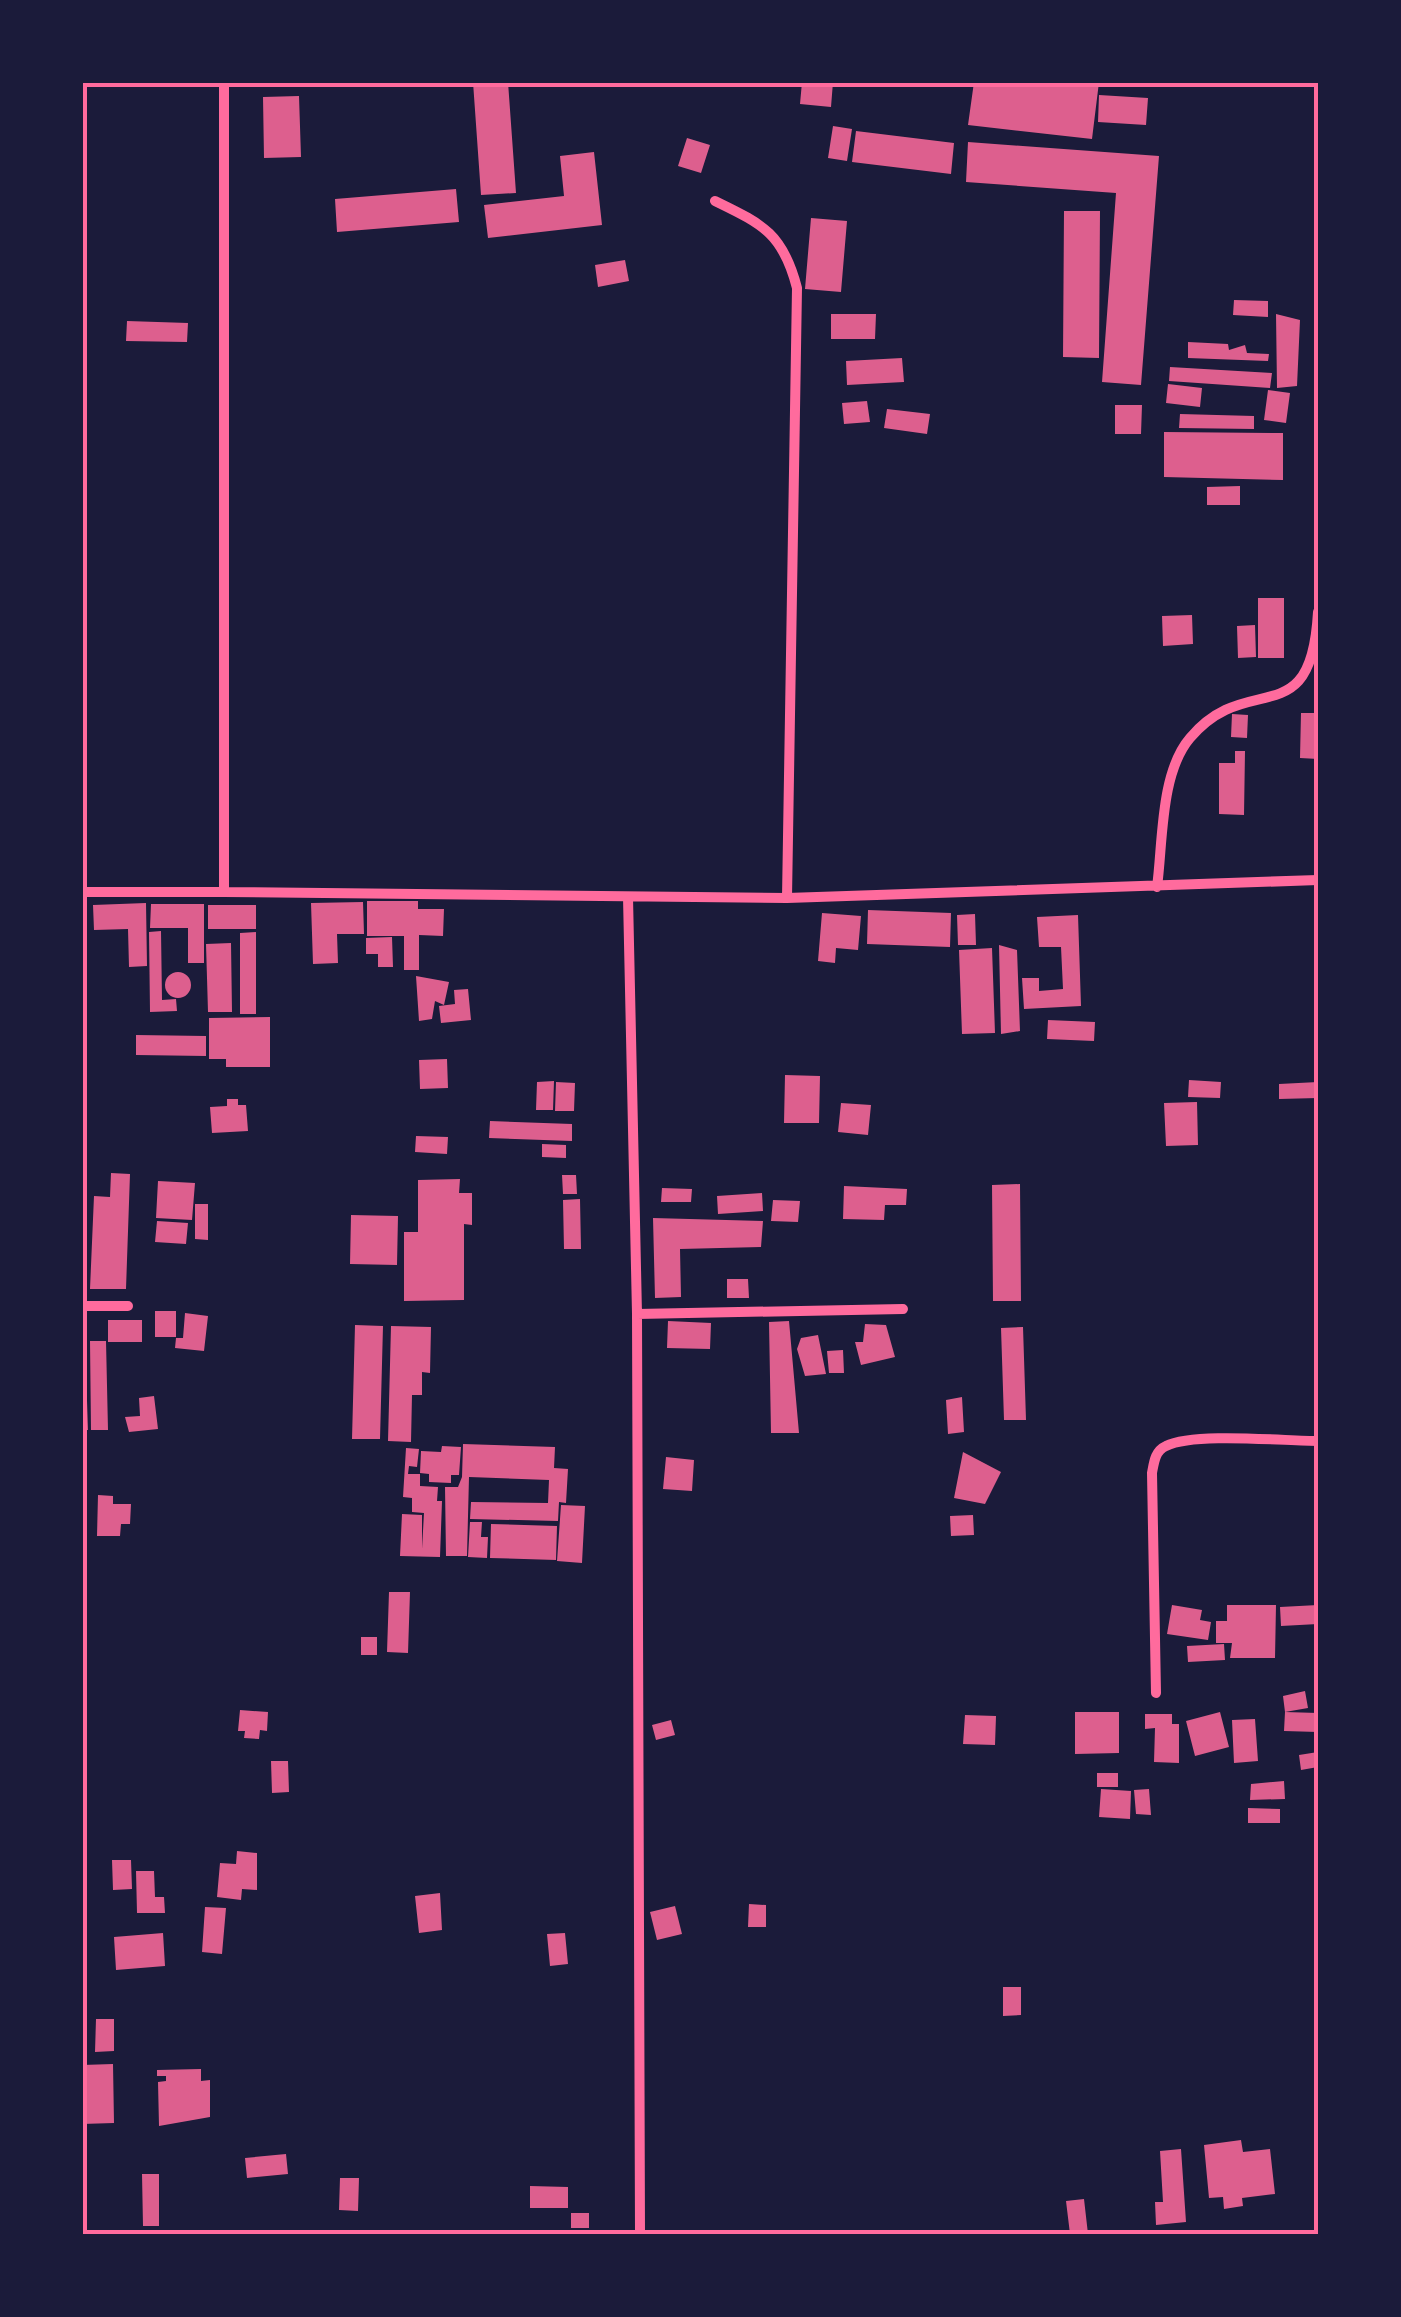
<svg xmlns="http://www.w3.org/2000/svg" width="1401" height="2317" viewBox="0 0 1401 2317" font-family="Raleway,sans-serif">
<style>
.building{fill:#dd5f8e}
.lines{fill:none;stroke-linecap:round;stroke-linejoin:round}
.minor{stroke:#ff6b9d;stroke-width:10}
.neatline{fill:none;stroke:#ff6b9d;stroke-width:4}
</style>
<rect width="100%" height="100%" fill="#1b1b3a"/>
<path class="building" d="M473,82H508L516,193L481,195Z
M802,82H833L831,107L800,104Z
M974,82H1099L1092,139L968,125Z
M1099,95L1148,98L1146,125L1098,122Z
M299,96L301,157L264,158L263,97Z
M833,126L852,129L847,161L828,158Z
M856,131L954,143L951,174L852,162Z
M687,138L710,145L701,173L678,166Z
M968,142L1159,156L1141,385L1102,382L1116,193L966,182Z
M594,152L602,225L488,238L484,205L564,196L560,156Z
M456,189L459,222L337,232L335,199Z
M1064,211H1100L1099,358L1063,357Z
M811,218L847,221L841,292L805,289Z
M625,260L629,281L598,287L595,265Z
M1234,300L1268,301V317L1233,315Z
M831,314H876L875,339H831Z
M1276,314L1300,320L1297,386L1277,388Z
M127,321L188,323L187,342L126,341Z
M1188,342L1228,344L1229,350L1245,345L1247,353L1269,354L1268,361L1188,358Z
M902,358L904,382L847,385L846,361Z
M1170,367L1272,373L1270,388L1169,381Z
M1168,384L1202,388L1200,407L1166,403Z
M1268,390L1290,393L1286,423L1264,420Z
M867,401L870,422L844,424L842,403Z
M1115,405H1142L1141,434H1115Z
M887,409L930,414L927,434L884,428Z
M1180,414L1254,416V429L1179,428Z
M1164,432L1283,433V480L1164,477Z
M1240,486V505H1207V487Z
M1258,598H1284V658H1258Z
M1192,615L1193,644L1163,646L1162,616Z
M1255,625L1256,657L1238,658L1237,626Z
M1301,713H1318V759L1300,758Z
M1232,714L1248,715L1247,738L1231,737Z
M1235,751H1245L1244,815L1219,814V763H1235Z
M367,901H418V909H444L443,936L419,935V970H404V936H367Z
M363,902L364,934H337L338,963L313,964L311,903Z
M146,903L147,966L129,967L128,929L94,930L93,905Z
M151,904H204V963H188V928H150Z
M208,905H256V929H208Z
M868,910L951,913L950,947L867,944Z
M822,913L861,916L858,950L836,948L835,963L818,961Z
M975,914L976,945H958L957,915Z
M1078,915L1081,1006L1024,1009L1022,978H1039V991L1063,989L1061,947H1039L1037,917Z
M161,931L162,1000L176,999L177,1011L150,1012L149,932Z
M256,932V1014H240V933Z
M392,937L393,967H378V954H366V938Z
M231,943L232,1012H208L206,944Z
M999,945L1017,950L1020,1031L1001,1034Z
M992,948L995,1033L962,1034L959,950Z
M165 985a13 13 0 1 1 26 0a13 13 0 1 1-26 0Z
M416,976L449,982L444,1005L435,1001L432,1019L419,1021Z
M468,989L471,1020L441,1023L439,1006L455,1004L454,990Z
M270,1017V1067H226V1059H209V1018Z
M1048,1020L1095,1022L1094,1041L1047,1039Z
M136,1035L206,1036V1056L136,1055Z
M447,1059L448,1088L420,1089L419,1060Z
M785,1075L820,1076L819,1123H784Z
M1189,1080L1221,1082L1220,1098L1188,1097Z
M554,1081L553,1110H536L537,1082Z
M556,1082L575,1083L574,1111H555Z
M1318,1082V1098L1279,1099V1084Z
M227,1099H238V1105H246L248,1131L212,1133L210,1107L227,1106Z
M1197,1102L1198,1145L1166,1146L1164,1103Z
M841,1103L871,1105L868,1135L838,1132Z
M490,1121L572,1124V1141L489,1138Z
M416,1136L448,1137L447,1154L415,1152Z
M542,1144L566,1145V1158L542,1157Z
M111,1173L130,1174L126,1289H90L94,1196L110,1197Z
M562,1175H576L577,1194H563Z
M460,1179L459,1193H472V1225L464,1224V1300L404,1301V1232H418V1180Z
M158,1181L195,1183L192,1220L156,1218Z
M1020,1184L1021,1301H993L992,1185Z
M844,1186L907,1189L906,1205H885L884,1220L843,1219Z
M662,1188L692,1189L691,1202H661Z
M762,1193L763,1211L718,1214L717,1196Z
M580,1199L581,1249H564L563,1200Z
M773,1200L800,1201L798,1222L771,1221Z
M195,1204H208V1240L195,1239Z
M351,1215L398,1216L397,1265L350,1264Z
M653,1218L763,1221L761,1247L680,1249L681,1297L655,1298Z
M157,1221L188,1223L186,1244L155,1242Z
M727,1279H748L749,1298H727Z
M155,1311H176V1337H155Z
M185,1313L208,1316L204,1351L175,1348L176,1338H183Z
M108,1320H142V1342H108Z
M668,1321L711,1323L710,1349L667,1348Z
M789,1321L799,1433H771L769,1322Z
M865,1324L886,1325L895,1357L861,1365L855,1342H863Z
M355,1325L383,1326L380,1439H352Z
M391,1326L431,1327L430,1373L422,1372V1395H412L411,1442L388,1441Z
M1023,1327L1026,1420H1004L1001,1328Z
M818,1335L826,1374L805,1376L797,1349L801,1338Z
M90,1341H106L108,1430H91Z
M843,1350L844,1373H829L827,1351Z
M86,1371L88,1430H82V1372Z
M154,1396L158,1429L129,1432L125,1417L140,1416L139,1398Z
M962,1397L964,1432L948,1434L946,1400Z
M463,1444L555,1447L554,1468L568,1469L566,1503L559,1502L558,1521L470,1519L471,1502L548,1503L549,1480L469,1477L467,1556H446L445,1487H458L462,1477Z
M442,1446L461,1447L459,1475H451V1483L429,1482V1474L420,1473L421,1451L441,1452Z
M406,1448L419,1449L417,1467L409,1466L408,1474H420V1486L438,1487L437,1501H442L440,1557L400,1556L402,1514L422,1515V1549L424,1513L412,1512V1498L403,1497Z
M963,1452L1001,1472L985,1504L954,1498Z
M666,1457L694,1460L692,1491L663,1489Z
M98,1495L113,1496V1504H131L130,1524H121L120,1536H97Z
M561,1505L585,1506L582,1563L557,1561Z
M973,1515L974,1535L951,1536L950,1516Z
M470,1522H482L481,1537H488L487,1558L468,1557Z
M491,1524L557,1526L556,1560L490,1558Z
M389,1592H410L408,1653L387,1652Z
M1172,1605L1202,1610L1200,1620L1211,1622L1208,1640L1167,1634Z
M1227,1605H1276L1275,1658H1230L1232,1643H1216V1621H1227Z
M1318,1605V1624L1281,1626L1280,1607Z
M361,1637H377V1655H361Z
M1224,1644L1225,1660L1188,1662L1187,1646Z
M1305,1691L1308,1708L1285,1712L1283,1696Z
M240,1710L268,1712L267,1731L260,1730L259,1739L244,1738L245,1731H238Z
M1075,1712H1119V1753L1075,1754Z
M1220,1712L1229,1747L1195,1756L1186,1721Z
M1285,1712L1318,1713V1732L1284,1731Z
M1145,1714H1172V1724H1179V1763L1154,1762L1155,1728L1145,1729Z
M965,1715L996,1716L995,1745L963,1744Z
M1255,1719L1258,1761L1234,1763L1232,1720Z
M671,1720L675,1735L656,1740L652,1725Z
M1318,1752V1767L1301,1770L1299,1755Z
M271,1761H288L289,1792L272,1793Z
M1097,1773H1118V1787H1097Z
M1284,1781L1285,1799L1250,1800L1251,1784Z
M1101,1789L1131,1791L1130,1819L1099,1817Z
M1149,1789L1151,1815L1136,1814L1134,1790Z
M1248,1808L1280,1809V1823H1248Z
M237,1851L257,1853V1890L242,1889L241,1900L217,1897L220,1863L236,1864Z
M112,1860H131L132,1889L113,1890Z
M136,1871H154L155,1897H164L165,1913H137Z
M440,1893L442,1930L419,1933L415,1896Z
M749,1904L766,1905V1927H748Z
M675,1906L682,1934L657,1940L650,1912Z
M205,1907L226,1908L222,1954L202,1952Z
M163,1933L165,1966L116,1970L114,1937Z
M565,1933L568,1964L550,1966L547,1934Z
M1003,1987H1021V2015L1003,2016Z
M96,2019H114V2051L95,2052Z
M113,2064L114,2123L82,2124V2065Z
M201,2069V2081L210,2080V2117L159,2126L158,2082L166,2081V2076H157V2070Z
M1241,2140L1243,2152L1270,2149L1275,2194L1242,2198L1243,2206L1224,2209L1223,2197L1209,2198L1204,2145Z
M1181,2149L1186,2222L1156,2225L1155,2202H1163L1160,2151Z
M286,2154L288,2174L247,2178L245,2158Z
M142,2174H159V2226H143Z
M340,2178H359L358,2211L339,2210Z
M530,2186L568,2187V2208H530Z
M1084,2199L1088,2234H1070L1066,2201Z
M571,2213H589V2228H571Z"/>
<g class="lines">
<path class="minor" d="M224,82V892L787,898L1318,880
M715,201C762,224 783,233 797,288L787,898
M1157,887C1163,843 1160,773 1190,738C1249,668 1311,737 1318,612
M82,892H224
M628,897L637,1314L640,2234
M82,1306H128
M637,1314L903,1309
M1156,1693L1152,1473C1154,1462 1155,1451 1166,1446C1194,1432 1284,1441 1318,1441"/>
</g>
<rect width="1401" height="2317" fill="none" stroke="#1b1b3a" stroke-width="170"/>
<rect x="85" y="85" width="1231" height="2147" class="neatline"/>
</svg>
